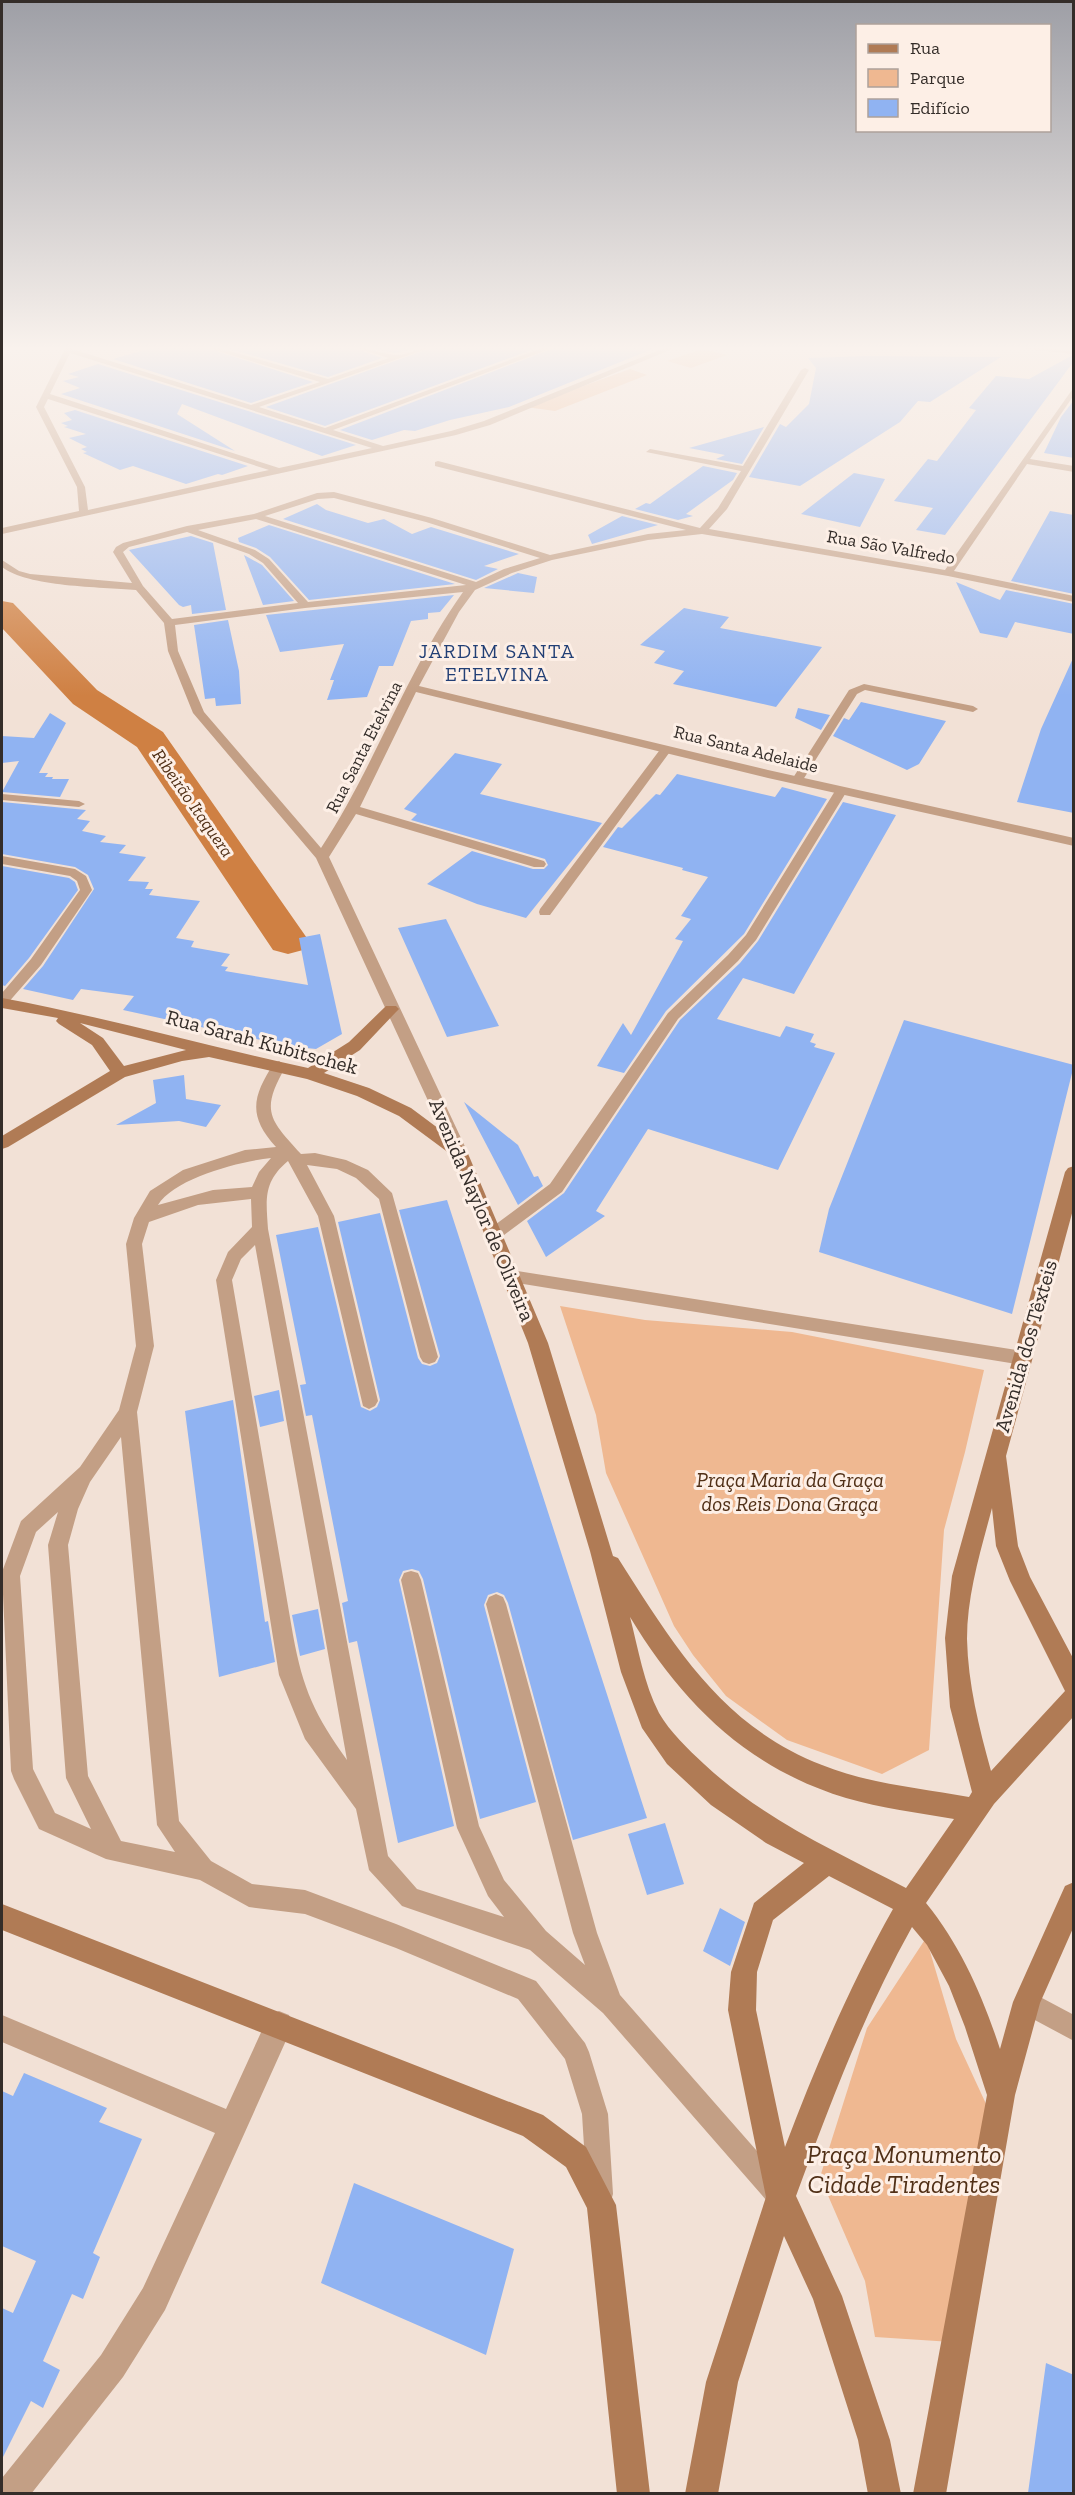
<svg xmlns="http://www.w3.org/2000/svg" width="1075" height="2495" viewBox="0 0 1075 2495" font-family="'Zilla Slab',serif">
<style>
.green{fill:#efb891}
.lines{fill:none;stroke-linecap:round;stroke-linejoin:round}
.river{fill:#cf8043;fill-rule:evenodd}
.building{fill:#90b3f2}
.lane{fill:#c39f85;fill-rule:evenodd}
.street{fill:#c39f85;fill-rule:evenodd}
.secondary{fill:#b07b55;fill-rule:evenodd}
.labels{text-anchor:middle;stroke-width:6;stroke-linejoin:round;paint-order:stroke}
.far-street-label{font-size:18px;fill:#342d29;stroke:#fdefe6}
.far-water-label{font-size:18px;font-style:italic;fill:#4e2d13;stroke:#fdefe6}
.far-quarter-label{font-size:20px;letter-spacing:1.5px;fill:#223f75;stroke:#fdefe6}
.street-label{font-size:21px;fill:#342d29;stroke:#fdefe6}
.park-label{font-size:21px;font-style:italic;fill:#513017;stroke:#fdefe6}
.near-park-label{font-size:26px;font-style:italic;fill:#513017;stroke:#fdefe6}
</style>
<rect width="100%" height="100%" fill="#f2e1d6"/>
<path class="green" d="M702,349L727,355L691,368L667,361Z
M630,369L647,375L555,411L526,407Z
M560,1306L645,1320L792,1332L984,1370L965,1452L944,1530L929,1750L882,1774L787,1740L726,1696L693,1655L674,1626L606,1473L596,1415Z
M926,1938L956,2039L993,2119L952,2342L875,2337L865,2281L820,2177L867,2028Z"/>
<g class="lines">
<path class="river" d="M2,601L13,603L97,690L163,732L309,941L303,950L288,954L273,950L137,747L73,704L2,628Z"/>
</g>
<path class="building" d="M155,347H203L313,382L251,403L113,359Z
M223,347H351L382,358L328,377Z
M368,347H420L395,353Z
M434,347H539L325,426L266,407Z
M557,347L655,348L509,407L450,420L415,431L404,430L372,440L340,430Z
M866,356L1001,357L930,402L918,401L900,422L800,486L749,477L780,424L786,427L809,404L816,368L808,358Z
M1071,356H1074V361L945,535L916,530L933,508L894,501L928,459L937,461L976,410L969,408L996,376L1029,379Z
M98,364L356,445L322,456L182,404L177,414L235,451L61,394L80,388L63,381L79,377L68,374Z
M1074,400V458L1044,453L1061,417Z
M75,410L248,466L222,475L218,474L186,484L133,466L120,470L83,453L87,452L81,449L87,447L69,438L86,434L64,427L68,426L61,423L72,420L64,413Z
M764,427L742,464L716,459L725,455L689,448Z
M703,466L737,473L733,480L686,514L693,516L678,520L635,509L646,503L650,504Z
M854,473L885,479L860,527L801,514Z
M317,504L326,510L368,523L384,519L412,534L431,527L519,554L484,566L498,569L476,580L283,519Z
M1050,511L1074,515V594L1011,581Z
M622,516L658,525L592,544L588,535Z
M269,525L455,584L309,600L270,557L256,548L239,542L238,538Z
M191,536L213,543L226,610L192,614L191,605L183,607L179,605L129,550Z
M244,555L262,565L294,601L263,605Z
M518,573L537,577L534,593L484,588Z
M956,582L1000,600L1006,590L1074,604V634L1015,622L1007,638L980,633Z
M454,595L440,612L428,613V619L411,621L393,666H379L367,697L327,700L334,680H330L344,644L280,652L266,615Z
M684,608L729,617L720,628L822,647L776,707L673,684L684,671L654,663L665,651L640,645Z
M228,620L239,671L241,704L216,706L215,698L205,699L194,625Z
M1074,656V813L1017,802L1041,729Z
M861,702L946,721L919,764L907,770L833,736L844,718L849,720Z
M798,708L830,715L821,730L795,718Z
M50,713L66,723L39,773H48L45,777H53L52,779H69L60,797L2,792L19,761L2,763V736L34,738Z
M455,753L502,764L480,794L602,823L526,918L477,904L427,884L472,851L533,869H544L548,865L545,859L411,820L417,814L404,809Z
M677,774L775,797L782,787L827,799L744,934L666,1011L624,1073L597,1066L623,1023L631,1035L683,941L675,939L691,919L681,916L708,877L682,870L683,868L603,847L618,827L622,828L656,794L660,795Z
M2,802L86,810L77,819L90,821L82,831L106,836L100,842L126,845L119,853L146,857L128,881L149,882L145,889H153L149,895L200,901L176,938L194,941L191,947L230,954L221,966L228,967L225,971L308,985L299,938L320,934L342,1034L316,1049L288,1046L123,1010L134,996L81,989L73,1000L23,989L43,966L94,889L88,875L75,867L2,854Z
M843,802L896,815L794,994L743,978L717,1019L780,1037L786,1026L814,1034L810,1042L816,1044L814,1047L835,1053L778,1170L648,1129L596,1211L605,1216L546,1257L527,1221L564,1193L680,1020L740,963L758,941Z
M2,866L69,878L75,882L78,890L29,958L5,986L2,985Z
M446,919L477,982L499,1026L447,1037L398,928Z
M904,1020L1074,1065L1012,1314L819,1252L829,1209Z
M184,1075L186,1099L221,1105L206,1127L179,1121L116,1125L156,1103L153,1080Z
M464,1102L518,1145L534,1177L538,1176L543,1186L518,1205Z
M447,1200L647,1818L573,1840L508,1603L504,1595L497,1592L488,1595L484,1605L536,1802L480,1819L423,1579L419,1571L412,1569L403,1571L399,1580L454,1826L398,1843L357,1641L349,1643L342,1603L348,1601L312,1415L306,1416L300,1385L306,1384L276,1235L318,1227L361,1407L370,1411L377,1407L380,1400L338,1222L380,1213L418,1358L422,1364L430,1366L437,1363L440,1356L399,1210Z
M279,1390L284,1421L260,1427L254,1396Z
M233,1400L265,1622L268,1621L275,1662L219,1677L185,1411Z
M318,1609L325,1649L300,1656L292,1615Z
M665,1823L684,1884L647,1895L628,1834Z
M720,1908L745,1922L730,1966L703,1951Z
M24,2073L107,2108L99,2122L142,2139L93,2253L100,2257L83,2299L72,2294L43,2361L60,2370L43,2408L31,2401L2,2459V2308L13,2313L36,2261L2,2246V2091L13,2096Z
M354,2183L514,2249L486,2355L321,2283Z
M1046,2363L1074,2375V2493H1028Z"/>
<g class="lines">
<path class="lane" d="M864,684L973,706L978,709L973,712L865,690L857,694L801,783H793L791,781L849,690Z
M666,746L672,749L550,915H540L539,912L540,909L662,747Z
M841,788L847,791L756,940L738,961L678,1019L562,1192L500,1238H488L486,1234L488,1230L550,1184L668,1013L728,955L746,935L835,791Z
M2,794L79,801L85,804L79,807L2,800Z
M2,856L75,869L86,876L92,890L41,965L7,1004L2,1005V993L31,959L80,890L77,881L70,876L2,864Z
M279,1061L286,1066C260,1111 269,1119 301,1154L315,1153L346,1160L368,1170L392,1193L438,1357L435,1362L429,1364L423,1362L420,1357L379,1199L356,1178L337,1169L307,1165L334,1216L378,1401L375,1406L369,1409L363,1406L318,1216L288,1161C263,1182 266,1199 268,1229L388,1856L417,1889L504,1917L488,1896L457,1828L401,1580L404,1573L411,1571L418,1573L421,1580L479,1826L504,1880L546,1931L585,1965L573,1933L486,1604L489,1597L496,1594L503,1597L506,1604L597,1933L620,1995L785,2183L789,2192L785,2201L776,2205L767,2201L603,2013L530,1950L402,1906L369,1870L356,1809L305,1739L279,1675L216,1280L228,1252L252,1227L251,1199L198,1205L149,1222L142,1244L154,1346L137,1412L179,1821L211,1861L252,1884L305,1890L396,1924L536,1981L585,2043L589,2052L608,2114L613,2194L610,2204L600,2207L590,2204L587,2194L582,2114L565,2059L518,1999L396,1948L305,1914L249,1907L200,1880L106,1859L39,1829L14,1779L11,1771L2,1572L21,1521L80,1467L119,1410L136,1346L126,1244L134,1218L150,1191L183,1170L245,1150L276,1147C247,1115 253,1096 274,1063ZM271,1158L259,1172L252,1187L213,1190L158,1205C174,1178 241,1161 271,1158ZM255,1245L347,1760C315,1715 303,1690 293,1635L232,1280L241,1259ZM121,1437L157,1825L175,1852L121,1841L88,1776L68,1545L78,1509L90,1482ZM58,1512L48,1545L66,1778L91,1829L55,1813L33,1769L20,1576L36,1532Z
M511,1270L1022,1351L1028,1353L1031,1358L1028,1363L1022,1365L511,1282L505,1281L503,1276L505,1271Z
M1027,1990L1074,2015V2041L1018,2011L1015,2002L1018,1993Z"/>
<path class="street" d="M66,347H72V349L251,405L320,382L205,347H215L328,379L389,358L353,347C368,347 381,354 395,355C407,356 420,347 432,347L259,407L325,428L545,347H555L333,430L383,446L451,431L484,421L667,347H677L490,425L456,435L2,534V528L79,511L77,487L36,407ZM70,353L372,448L279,468L50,394ZM48,399L269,470L88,510L85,487L44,407Z
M1022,347L1074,350V354L1026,349Z
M805,368L809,370L727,509L709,529L945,570L1074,387V395L1030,459L1074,466V472L1027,464L954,571L1074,596V602L948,576L702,534L648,540L552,560L512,573L475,590L459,612L419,686L768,770L1074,838V846L768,778L416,692L360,807L544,861L546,864L544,867H534L356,814L329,857L468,1153L466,1157H454L316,858L193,713L168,651L164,623L136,590C101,587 27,587 2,567V560L19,571L30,574L132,583L113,552L116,547L123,543L187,526L254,514L317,493L334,492L432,518L550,555L648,534L686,530L435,466V462L438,461L700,528L718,508L741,471L646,452L650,449L743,466L801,370ZM334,498L426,522L540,558L504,569L476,582L265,516L318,499ZM256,519L466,585L308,602L269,559L255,550L198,530ZM187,532L249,554L263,563L298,603L172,619L143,586L123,552L129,547ZM463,592C406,672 375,766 321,848L204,712L178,651L175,625L305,608Z
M279,2011L289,2015L293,2025L165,2310L123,2377L31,2494H2V2478L101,2355L143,2288L215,2133L2,2042V2015L226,2109L269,2015Z"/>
<path class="secondary" d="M2,998C105,1017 206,1046 308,1068L349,1042L386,1006H396L399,1009L396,1012L360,1050L324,1073L369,1088L411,1108L466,1149L548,1343L613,1556L618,1558C673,1644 721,1726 822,1765C869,1784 920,1788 969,1797L972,1792L950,1707L945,1638L952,1576L1065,1172L1068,1168L1074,1166V1206L1006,1456L1018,1546L1030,1577L1074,1660V1716L994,1804L926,1903C961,1946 983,1997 1000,2049L1013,2002L1065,1886L1074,1882V1926L1040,2003L1015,2095L946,2494H913L987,2095L965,2027L949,1986L927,1945L912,1927C864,2013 830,2104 796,2196L842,2296L890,2440L901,2494H868L858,2440L813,2299L784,2236L738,2382L718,2494H685L706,2382L766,2197L728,2010L731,1972L754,1903L804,1863L766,1843L711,1805L667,1764L642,1728L621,1672L590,1551L528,1343L453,1156L399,1116L357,1096L307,1079L209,1057L182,1061L125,1077L8,1147L2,1149V1136L110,1071L92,1045L59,1024L56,1021L58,1018L2,1008ZM80,1023L186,1050L124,1066L103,1038ZM992,1508L996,1546L1010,1581L1065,1691L991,1771C979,1727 968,1684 967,1639C967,1594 981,1550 992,1508ZM630,1617C682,1703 747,1768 846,1798C881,1808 918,1813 954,1819L906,1888C835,1851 763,1819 704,1764C688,1749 670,1732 659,1713C644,1684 638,1648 630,1617ZM829,1876L893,1909C850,1985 816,2065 785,2147L756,2010L757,1972L773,1920Z
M2,1904L543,2115L586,2147L616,2205L650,2494H617L587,2208L566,2167L523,2136L2,1930Z"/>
</g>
<linearGradient id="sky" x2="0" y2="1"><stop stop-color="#9e9fa6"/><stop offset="0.5" stop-color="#f9f2ed"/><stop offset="1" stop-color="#f9f2ed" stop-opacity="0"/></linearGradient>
<rect width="1075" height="696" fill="url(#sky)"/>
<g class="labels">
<g class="far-street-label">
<text transform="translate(891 547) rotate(10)" y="6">Rua São Valfredo</text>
<text transform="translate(364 747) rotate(-63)" y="6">Rua Santa Etelvina</text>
<text transform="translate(746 749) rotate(14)" y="6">Rua Santa Adelaide</text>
</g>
<g class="far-water-label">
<text transform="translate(193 803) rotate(55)" y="6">Ribeirão Itaquera</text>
</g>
<g class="far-quarter-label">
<text x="497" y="658">JARDIM SANTA<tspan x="497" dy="23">ETELVINA</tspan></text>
</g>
<g class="street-label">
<text transform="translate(262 1042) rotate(15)" y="7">Rua Sarah Kubitschek</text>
<text transform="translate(482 1210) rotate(67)" y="7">Avenida Naylor de Oliveira</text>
<text transform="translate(1026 1346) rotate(-74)" y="7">Avenida dos Têxteis</text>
</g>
<g class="park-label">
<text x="790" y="1487">Praça Maria da Graça<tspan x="790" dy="24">dos Reis Dona Graça</tspan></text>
</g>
<g class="near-park-label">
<text x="904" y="2163">Praça Monumento<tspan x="904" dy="30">Cidade Tiradentes</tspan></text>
</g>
</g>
<rect width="1075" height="2495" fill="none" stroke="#342d29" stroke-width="6"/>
<rect x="856" y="24" width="195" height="108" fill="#fdefe6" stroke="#ada19a" stroke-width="1.5"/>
<rect x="868" y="44" width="30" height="9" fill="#b07b55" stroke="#ada19a" stroke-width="1.5"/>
<text x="910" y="54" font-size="18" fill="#342d29">Rua</text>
<rect x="868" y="69" width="30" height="18" fill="#efb891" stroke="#ada19a" stroke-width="1.5"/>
<text x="910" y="84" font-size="18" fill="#342d29">Parque</text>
<rect x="868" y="99" width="30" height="18" fill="#90b3f2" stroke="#ada19a" stroke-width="1.5"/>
<text x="910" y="114" font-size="18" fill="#342d29">Edifício</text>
</svg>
